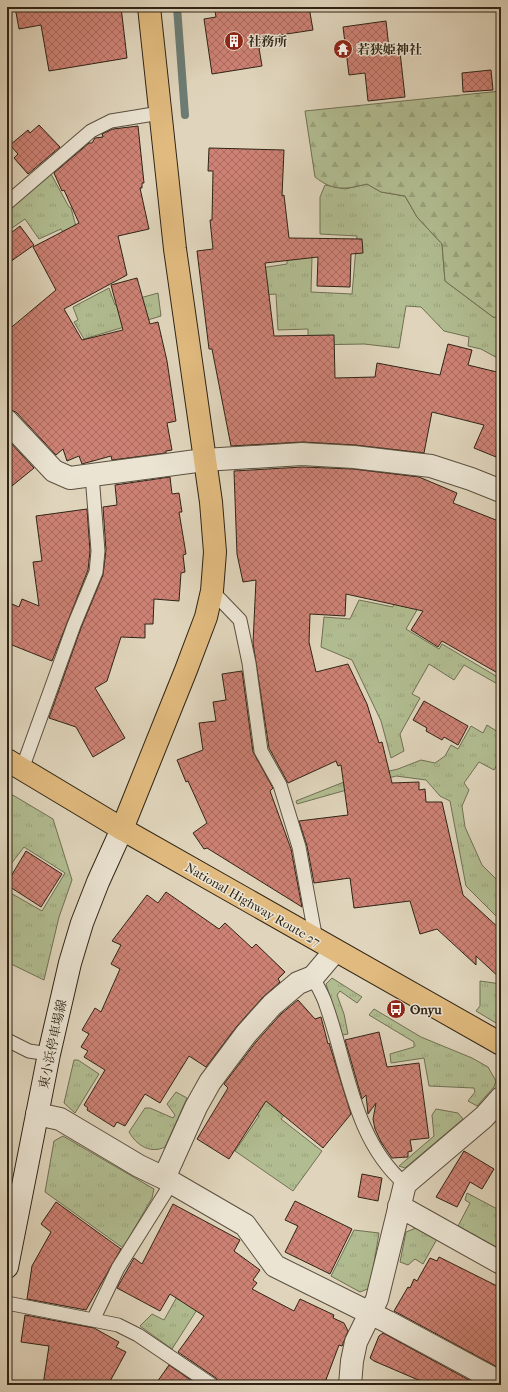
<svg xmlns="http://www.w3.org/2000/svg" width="508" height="1392" viewBox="0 0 508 1392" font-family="'IM FELL French Canon','Noto Serif JP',serif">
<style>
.grass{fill:url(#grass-tufts);stroke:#707054}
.forest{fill:url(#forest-firs);stroke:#707054}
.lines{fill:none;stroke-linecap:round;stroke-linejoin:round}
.stream{stroke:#6c7d75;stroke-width:8}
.building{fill:url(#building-cross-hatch);stroke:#2f2416}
.service-casing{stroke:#5b5040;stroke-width:15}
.minor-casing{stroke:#5b5040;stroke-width:24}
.secondary-casing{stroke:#2f2416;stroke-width:24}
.primary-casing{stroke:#2f2416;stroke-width:24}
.trunk-casing{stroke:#2f2416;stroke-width:24}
.service{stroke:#ebe4d3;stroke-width:13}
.minor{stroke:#ebe4d3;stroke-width:22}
.secondary{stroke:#ebe4d3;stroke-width:22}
.primary{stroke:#e0ba7e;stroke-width:22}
.trunk{stroke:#e0ba7e;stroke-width:22}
.labels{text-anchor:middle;stroke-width:3;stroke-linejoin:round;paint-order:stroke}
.poi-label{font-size:13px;font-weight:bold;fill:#2f2416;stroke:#ebe4d3;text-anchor:start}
.street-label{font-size:13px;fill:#2f2416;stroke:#ebe4d3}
</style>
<defs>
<pattern id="grass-tufts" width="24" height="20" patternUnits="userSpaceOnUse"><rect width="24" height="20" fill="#b1bd91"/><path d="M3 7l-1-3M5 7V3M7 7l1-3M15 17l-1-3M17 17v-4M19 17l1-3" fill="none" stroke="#99a27c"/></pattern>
<pattern id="forest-firs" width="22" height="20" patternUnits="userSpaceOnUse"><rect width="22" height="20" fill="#b1bd91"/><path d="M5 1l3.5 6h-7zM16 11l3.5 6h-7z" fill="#99a27c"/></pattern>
<pattern id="building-cross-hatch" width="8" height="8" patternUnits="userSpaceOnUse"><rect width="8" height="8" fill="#ce8275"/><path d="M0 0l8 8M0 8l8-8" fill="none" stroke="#a86a5f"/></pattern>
</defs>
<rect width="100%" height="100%" fill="#e0d5bc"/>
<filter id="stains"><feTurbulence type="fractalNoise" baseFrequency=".005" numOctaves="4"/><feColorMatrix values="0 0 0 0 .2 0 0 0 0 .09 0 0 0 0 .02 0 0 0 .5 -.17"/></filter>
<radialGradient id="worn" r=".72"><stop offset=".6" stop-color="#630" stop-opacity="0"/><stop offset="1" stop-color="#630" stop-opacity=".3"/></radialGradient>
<path class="grass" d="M51,174L69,207L71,208L80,241L67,240L61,229L39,239L25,219L12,228L7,223V211Z
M367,184L381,192L405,196L417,217L442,244L445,281L493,317L501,318V360L481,349L468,346L469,337L444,331L421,307L406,306L399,348L364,344L308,345V329L278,330L276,294L263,295L261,268L287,264V260L312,257L311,292L352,294L357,236L320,234V197L325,185L345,189Z
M109,288L115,305L158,293L161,316L84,339L74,322L78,320L73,307Z
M400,580L425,596L406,629L439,649L442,644L501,679V686L464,665L454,680L429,664L412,694L420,698L400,734L404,751L391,758L381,721L352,660L321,647L324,617L350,619L359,600L393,607Z
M487,725L501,734V758L494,770L479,762L464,783L469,790L462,806L465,827L482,865L501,884V921L466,886L450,801L440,796L426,780L396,776L297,804L296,801L344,782L398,769L421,760L435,763L445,756L451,745L458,749L471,726L483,733Z
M11,794L53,819L72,880L59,917L44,980L7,962V891L42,911L65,873L24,847L11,864L7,862V798Z
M332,978L362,997L357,1003L340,991L337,995L344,1014L348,1034L342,1035L326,984Z
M480,981L501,984V1026L476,1011L480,1006Z
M374,1009L421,1037L472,1058L488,1067L496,1081L494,1087L477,1106L468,1101L475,1092L474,1088L429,1086L424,1058L391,1063L390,1054L414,1047V1042L369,1015Z
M74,1060H78L99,1074L75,1113L64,1103Z
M176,1092L187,1098L165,1147C151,1154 137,1146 129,1132L145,1108H150L173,1118L175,1115L167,1104Z
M230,1094L294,1104L281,1119L322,1151L293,1191L235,1151L259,1116Z
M436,1109L458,1113L463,1119L405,1168L399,1166L434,1136L432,1115Z
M63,1136L154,1189L152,1198L123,1248L45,1192L54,1141Z
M467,1193L501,1211V1250L458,1226L470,1203L465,1200Z
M416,1228L437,1239L423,1264L415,1259L408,1265L400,1262L406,1232Z
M354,1230L379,1233L370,1288L360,1292L331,1276Z
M223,1269L172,1349L140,1326L152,1314L164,1320L191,1272Z"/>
<path class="forest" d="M501,91V318L493,317L445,281L442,244L417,217L405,196L381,192L367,184C346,189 334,192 315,177L305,111Z"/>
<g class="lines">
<path class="stream" d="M177,7L185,115"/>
</g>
<path class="building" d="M15,7H121L127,58L49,71L41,25L19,29Z
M224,7H309L313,30L260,38L262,47L259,48L262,66L212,74L204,19L216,17L215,11L224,9Z
M386,21L389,48L400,52L405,97L368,101L365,73L349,75L343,27Z
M491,70L493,90L463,92L462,73Z
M39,125L60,147L28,174L14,158L18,154L10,145L28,130L30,133Z
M138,126L144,183H142V188H140L149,229L118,236L127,275L64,309L82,340L123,330L111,285L137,278L150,324L158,322L167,361L176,421L167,423L172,450L166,451V453L112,460L111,456L82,464L79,456L67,461L63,449L56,455L16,412L7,409V331L56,290L33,247L79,223L64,190L62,191L54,173L89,143H92L95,138L103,137L102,134L113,129Z
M209,148L284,150L282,196L284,195L289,238L362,239L363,253L351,254L350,287L317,286L318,257L265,263L274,336L334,335L335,378L375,377L377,363L440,375L448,344L472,350L468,365L501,373V459L474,448L484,425L432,412L424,453L355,445L303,442L231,446L212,349H209L197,251L213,249L210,220H212L213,171H208Z
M20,226L34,245L7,264V236Z
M7,439L34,468L7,490Z
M302,467L353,469L419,477L457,493L453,503L501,522V675L442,641L438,647L411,630L423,611L346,594L345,616L310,614L309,642L316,672L348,664L367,704L379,743L382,742L392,783L419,782V790L425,789L426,802H442L463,895L501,930V979L476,956V965L437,929L420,934L410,901L354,908L350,878L314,883L307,846L299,821L348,815L341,765L338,766L336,761L288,783L269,748L253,643L256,580L243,582L237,554L234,471Z
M170,477L172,494L179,493L182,512H179L186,554L183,555L185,572L181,573L179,601L154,599L153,624H145V638L121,637L107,681L95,688L125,738L93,757L76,727L49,718L81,628L103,575L106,550L103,507L117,505L115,485Z
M87,509L90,551L88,570L52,661L7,643V602L19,607L22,599L39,606L33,562L42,561L36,516Z
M242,671L253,752L273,788L270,791L291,849L302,907L207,848L204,849L193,833L207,823L188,781L186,782L177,760L203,750L199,723L216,721L213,702L226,700L222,674Z
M424,701L468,726L458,745L444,737L442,740L426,731L427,728L413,720Z
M26,851L62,874L41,907L7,885V883Z
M166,892L219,929L225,923L252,948L256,944L285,972L278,979L280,982L263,997L237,1026L206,1067L189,1056L160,1103L145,1094L125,1126L117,1122L114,1127L87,1110L88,1108L84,1105L105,1070L84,1057L88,1051L81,1047L89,1034L82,1030L95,1008L101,1012L120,969L111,964L121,945L112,941L147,895L158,903Z
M298,1000L315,1019L321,1017L328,1044L329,1043L351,1114L323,1148L266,1101L229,1159L197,1139L228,1088L224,1084L256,1042L281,1014Z
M379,1032L387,1067L419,1063L429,1138L410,1140L412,1151L408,1152V1157L392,1158L381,1142L375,1129L373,1119L376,1103L368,1114L366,1095L362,1099L345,1040Z
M464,1151L494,1169L482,1189L470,1182L457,1207L436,1197Z
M362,1174L382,1178L378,1201L358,1197Z
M295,1201L352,1229L330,1274L285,1252L298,1226L285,1220Z
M56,1202L121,1249L86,1310L27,1299L32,1266L51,1232L41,1224Z
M173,1204L240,1240L234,1251L260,1270L253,1280L257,1283L252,1289L294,1311L300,1299L334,1315L333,1318L344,1323L348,1331L342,1346L339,1345L324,1385H220L216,1378L178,1352L204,1316L170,1294L160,1311L117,1288L134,1258L142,1264Z
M439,1257L501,1288V1369L394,1311L408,1287L410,1288L414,1279L417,1281L430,1258L437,1261Z
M25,1315L94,1328L119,1342L116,1347L126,1352L108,1385H43L49,1346L21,1342Z
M383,1333L478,1385H430L374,1361L370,1358L379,1336Z
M169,1365L198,1385H155Z"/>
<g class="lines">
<defs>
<path id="service" d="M7,203L91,131L111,121L160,113
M212,591L240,620L249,663L261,751L280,785L299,847L316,940
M22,769L74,625L96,572L98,551L92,475
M313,977C317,986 323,995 326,1005C348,1066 353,1139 405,1184
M7,1040L29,1051L49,1054
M7,1303L118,1325L138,1335L212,1385
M94,1318L118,1268L172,1182"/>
<path id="minor" d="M7,421L54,471L70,478L204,460L302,454L354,457L431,466L471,479L501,491
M37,1114L60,1119L139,1166L164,1178L245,1225L275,1266L388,1322L501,1383
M164,1178L196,1107L210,1082L246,1034L272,1005L298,983L313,977L335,951
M399,1206L501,1263
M350,1385L352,1361L356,1342L377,1299L405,1184L484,1117L501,1098"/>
<path id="secondary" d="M7,1267L49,1054L70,963L82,923L98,882L122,829"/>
<path id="primary" d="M122,829L186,670L206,617L212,591L215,552L211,502L175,249L149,7"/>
<path id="trunk" d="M7,760L122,829L501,1044"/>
</defs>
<use href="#service" class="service-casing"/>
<use href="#minor" class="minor-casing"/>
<use href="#secondary" class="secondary-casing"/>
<use href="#primary" class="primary-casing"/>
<use href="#trunk" class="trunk-casing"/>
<use href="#service" class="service"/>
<use href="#minor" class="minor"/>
<use href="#secondary" class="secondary"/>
<use href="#primary" class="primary"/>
<use href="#trunk" class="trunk"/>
</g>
<defs>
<symbol id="building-disc" viewBox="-11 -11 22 22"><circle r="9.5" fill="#8f2418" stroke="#ebe4d3"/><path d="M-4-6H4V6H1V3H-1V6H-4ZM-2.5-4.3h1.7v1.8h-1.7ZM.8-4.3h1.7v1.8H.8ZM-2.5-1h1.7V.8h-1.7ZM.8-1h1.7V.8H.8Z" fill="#fff"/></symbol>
<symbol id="temple-disc" viewBox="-11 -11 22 22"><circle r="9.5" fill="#8f2418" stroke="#ebe4d3"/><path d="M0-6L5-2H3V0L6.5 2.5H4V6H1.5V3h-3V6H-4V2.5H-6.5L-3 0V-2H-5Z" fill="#fff"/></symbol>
<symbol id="bus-disc" viewBox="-11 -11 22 22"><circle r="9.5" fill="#8f2418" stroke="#ebe4d3"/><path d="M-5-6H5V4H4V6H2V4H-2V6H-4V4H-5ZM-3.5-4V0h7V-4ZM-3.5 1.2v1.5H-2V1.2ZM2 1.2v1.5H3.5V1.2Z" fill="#fff"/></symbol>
</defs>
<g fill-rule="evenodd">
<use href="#building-disc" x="223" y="30" width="22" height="22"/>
<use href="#temple-disc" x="332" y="38" width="22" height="22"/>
<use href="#bus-disc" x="385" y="998" width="22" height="22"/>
</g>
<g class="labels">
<g class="poi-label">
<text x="248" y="46">社務所</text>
<text x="357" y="54">若狭姫神社</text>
<text x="410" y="1014">Onyu</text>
</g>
<g class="street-label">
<text transform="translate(253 904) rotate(30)" y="5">National Highway Route 27</text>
<text transform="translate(52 1044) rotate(-78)" y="5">東小浜停車場線</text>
</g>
</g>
<rect width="508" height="1392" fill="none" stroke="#e0d5bc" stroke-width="24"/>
<rect x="8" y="8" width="492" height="1376" fill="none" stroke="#2f2416" stroke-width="2"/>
<rect x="12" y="12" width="484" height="1368" fill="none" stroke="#2f2416"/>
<rect width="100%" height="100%" filter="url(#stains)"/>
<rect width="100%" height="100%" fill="url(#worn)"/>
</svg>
